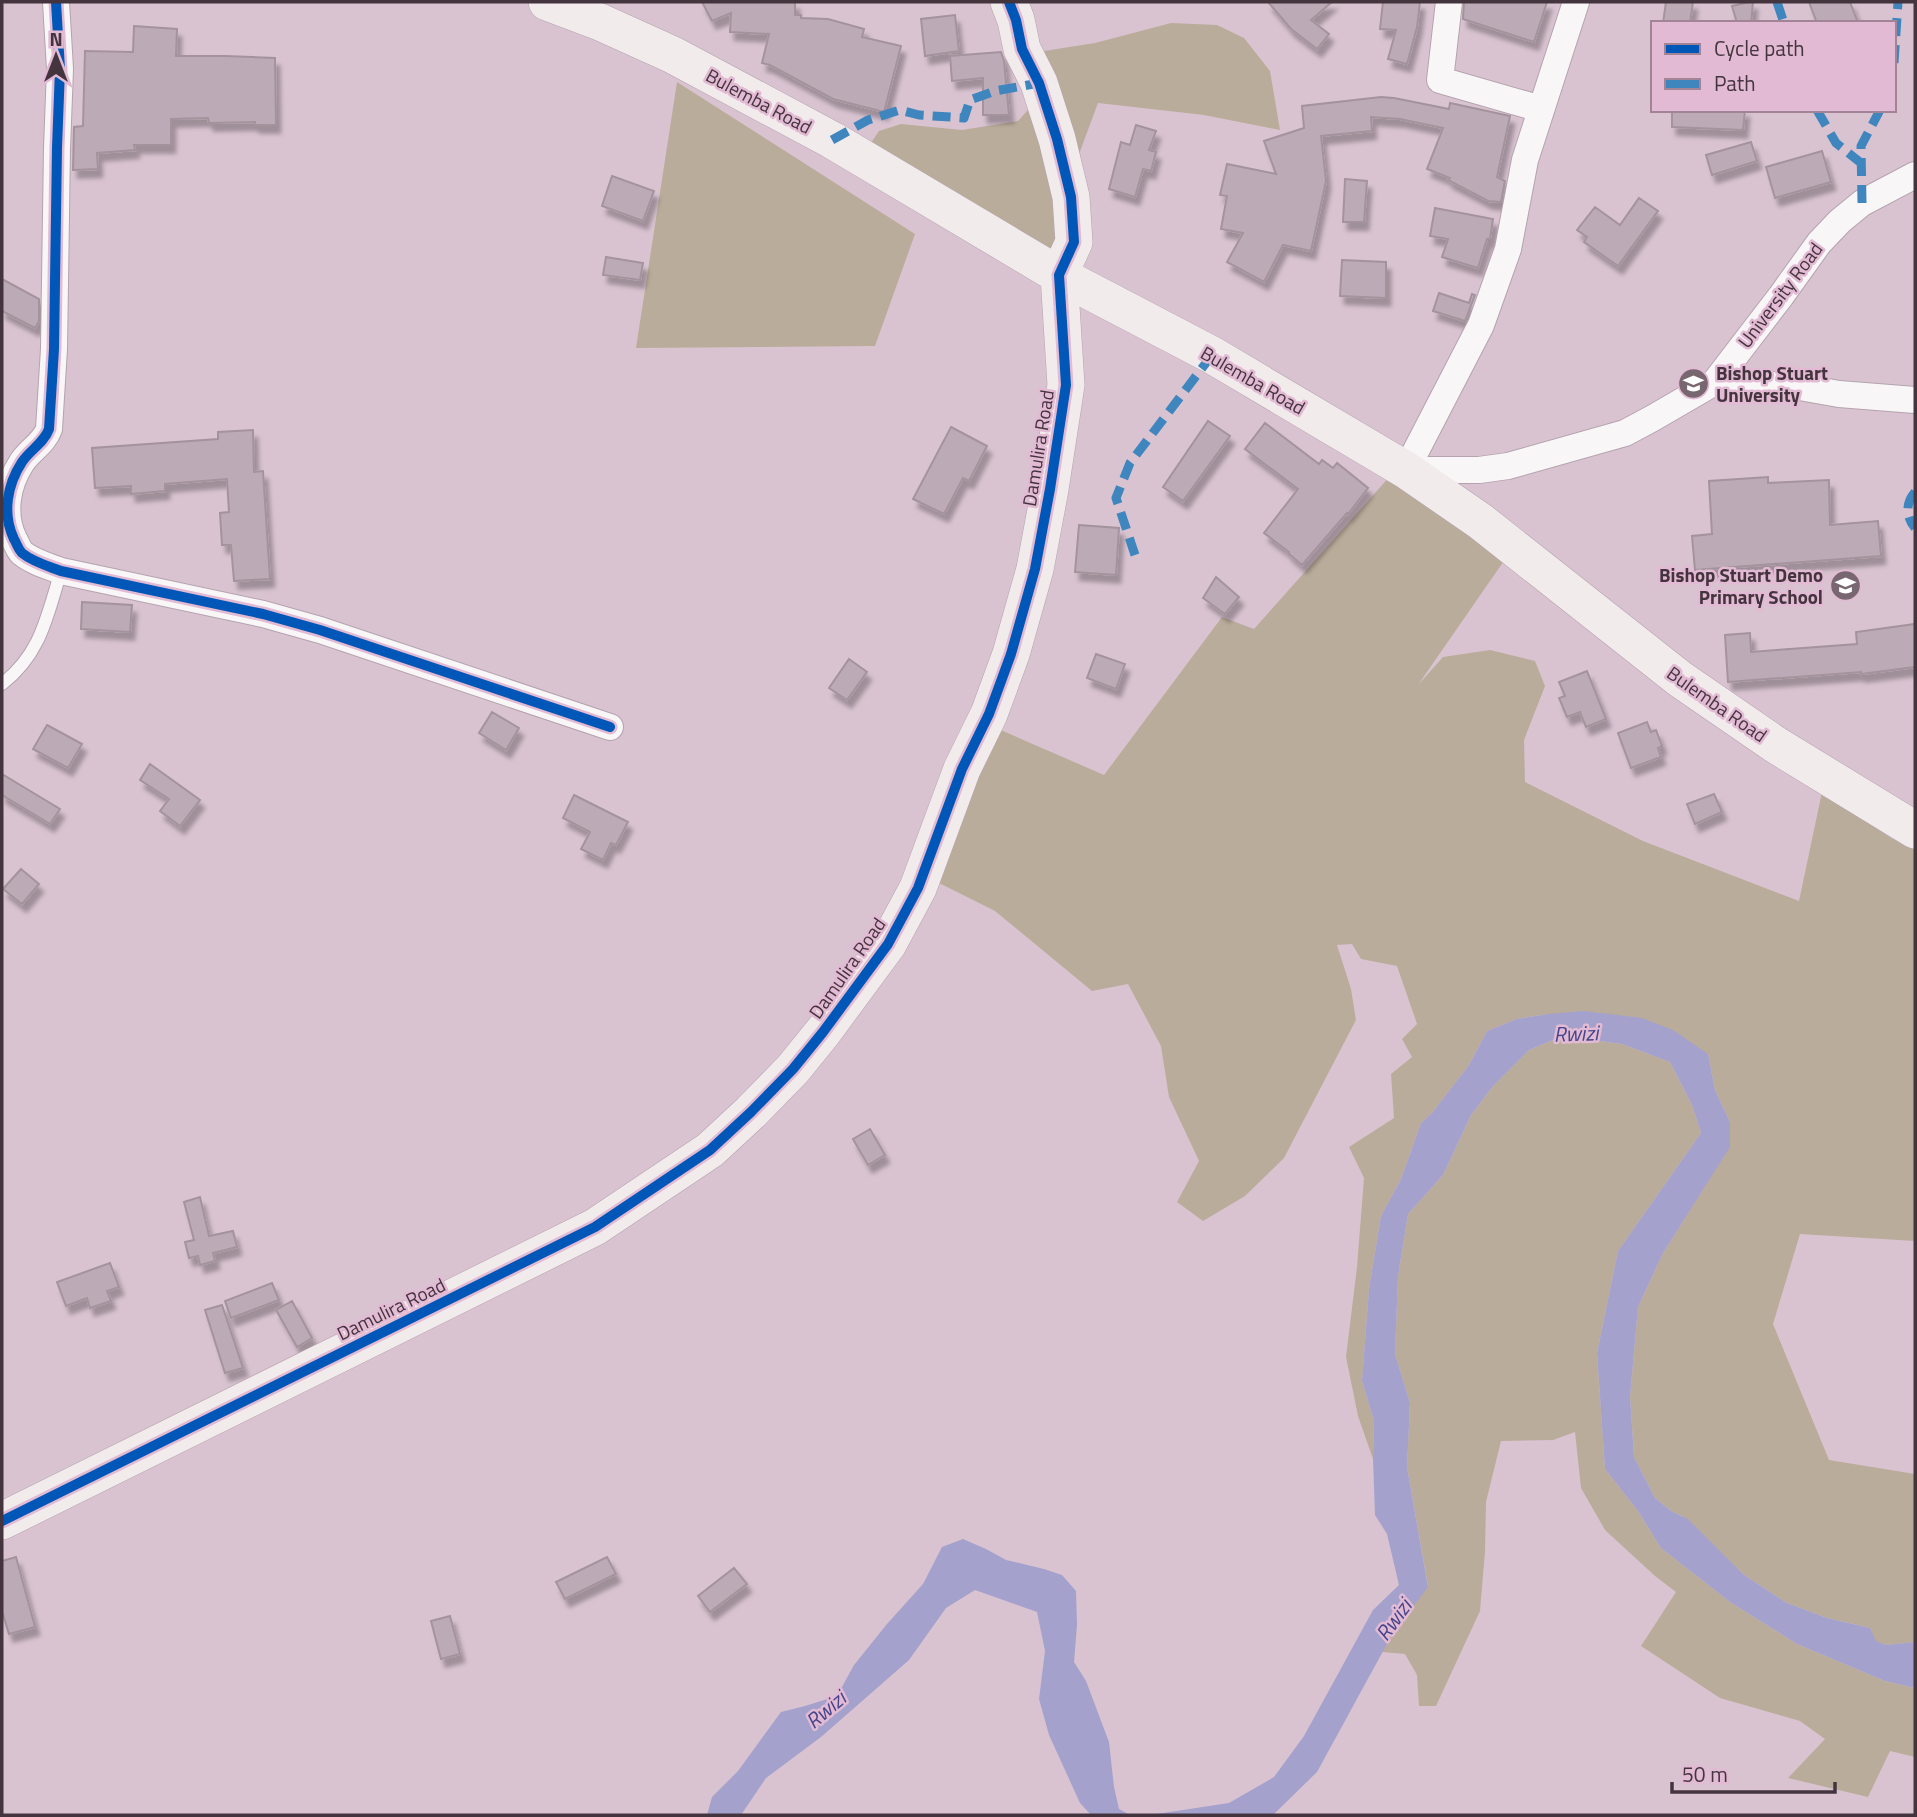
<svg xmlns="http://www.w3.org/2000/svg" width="1917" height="1817" viewBox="0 0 1917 1817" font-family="'Titillium Web',sans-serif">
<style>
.green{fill:#baac9b}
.water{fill:#a4a1cd}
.building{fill:#bcabb6;stroke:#a4939d;stroke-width:2;filter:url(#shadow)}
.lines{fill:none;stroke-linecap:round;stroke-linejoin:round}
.lane-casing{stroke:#b4a3ae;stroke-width:14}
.street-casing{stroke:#b4a3ae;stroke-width:28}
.secondary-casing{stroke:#b4a3ae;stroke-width:38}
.lane{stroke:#f9f6f8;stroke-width:12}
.street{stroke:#f9f6f8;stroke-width:26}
.secondary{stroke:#f2ebec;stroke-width:37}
.quiet{stroke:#4086be;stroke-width:9;stroke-dasharray:18 9;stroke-linecap:butt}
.cycleway-casing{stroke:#e2bad3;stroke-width:15}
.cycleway{stroke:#0057b8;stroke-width:10}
.labels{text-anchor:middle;stroke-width:5;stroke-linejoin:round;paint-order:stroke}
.street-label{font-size:19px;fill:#44343e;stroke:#e2bad3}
.poi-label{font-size:19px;font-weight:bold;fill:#44343e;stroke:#e2bad3;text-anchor:start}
.water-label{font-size:21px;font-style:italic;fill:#45458c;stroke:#e2bad3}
</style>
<defs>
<filter id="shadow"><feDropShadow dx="4.5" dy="8" stdDeviation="2" flood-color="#0004"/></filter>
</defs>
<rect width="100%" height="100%" fill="#d9c3d1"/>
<path class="green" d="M1171,23L1217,25L1244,38L1270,71L1280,130L1204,115L1098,103L1072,173L1031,53L1095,43Z
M677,82L915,234L875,346L636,348Z
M1028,110L1055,186L1060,236L1053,267L860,159L879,131L901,124L962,130L1018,121Z
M1391,475L1508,555L1418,685L1443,657L1490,650L1535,661L1545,686L1524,740L1525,782L1643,841L1799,901L1822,792L1891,838L1915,850V1241L1800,1234L1773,1324L1829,1460L1915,1474V1642L1886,1645L1875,1641L1870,1628L1827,1618L1787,1603L1744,1575L1682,1516L1671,1511L1655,1498L1634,1457L1630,1397L1638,1307L1663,1253L1730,1146V1122L1715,1090L1708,1054L1548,1014L1517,1019L1487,1031L1469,1065L1432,1113L1421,1123L1401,1179L1381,1216L1369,1289L1362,1381L1374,1421L1373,1459L1358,1416L1346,1357L1357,1267L1364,1178L1349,1147L1394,1118L1391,1074L1412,1057L1402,1039L1417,1024L1397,966L1361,959L1352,944L1337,945L1351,989L1356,1020L1284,1158L1245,1196L1203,1221L1177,1202L1199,1161L1169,1097L1161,1046L1128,984L1092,991L995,911L929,878L987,724L1104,775L1222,617L1254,629Z
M1563,1036L1622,1044L1670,1062L1692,1105L1701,1133L1618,1251L1597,1353L1605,1469L1638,1511L1661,1548L1730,1602L1797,1644L1885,1681L1915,1688V1757L1890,1751L1868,1797L1788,1778L1825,1739L1800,1721L1720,1698L1641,1646L1676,1592L1655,1576L1605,1530L1581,1488L1575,1432L1553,1440L1501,1441L1486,1502L1485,1552L1480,1611L1436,1706H1419L1417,1675L1405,1654L1382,1652L1393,1633L1428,1586L1407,1467L1410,1403L1395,1354L1398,1276L1408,1214L1443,1175L1471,1115L1494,1085L1529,1050Z"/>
<path class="water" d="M1583,1011L1642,1018L1673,1030L1708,1054L1715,1090L1730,1122V1147L1663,1253L1638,1307L1630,1397L1634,1457L1655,1498L1671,1511L1688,1519L1744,1575L1787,1603L1827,1618L1870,1628L1876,1641L1886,1645L1915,1642V1688L1885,1681L1797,1644L1730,1602L1661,1548L1638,1511L1605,1469L1597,1353L1618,1251L1701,1133L1692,1105L1670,1062L1622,1044L1563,1036L1529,1050L1494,1085L1471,1115L1443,1175L1408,1214L1398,1276L1395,1354L1410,1403L1407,1467L1428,1587L1393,1633L1317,1772L1273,1815H1150L1229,1803L1274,1777L1304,1736L1373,1610L1399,1585L1387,1534L1375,1515L1373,1459L1374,1421L1362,1381L1369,1289L1381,1216L1401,1179L1421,1123L1432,1113L1469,1065L1487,1031L1517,1019L1548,1014Z
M963,1539L986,1549L1006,1560L1044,1569L1062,1575L1076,1591L1077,1625L1074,1662L1086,1681L1109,1742L1114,1787L1119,1809L1130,1815H1091L1080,1803L1049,1735L1039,1699L1045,1651L1037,1612L975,1590L946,1608L909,1660L821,1737L766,1778L741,1815H707L712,1797L738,1771L781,1712L805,1706L837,1696L854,1665L887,1624L923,1584L942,1547Z"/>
<path class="building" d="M702,2H795V15H801V18L828,19L864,29L862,37L901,46L884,112L833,99L770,65L762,63L769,34L730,32L731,13L712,21Z
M1268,2H1332L1311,20L1329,34L1317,49L1291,29Z
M1383,2H1420L1417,27L1407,64L1388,59L1396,30L1380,29Z
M1464,2H1547L1534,42L1463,19Z
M1666,2H1693L1690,23H1663Z
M1749,2H1753L1751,23H1737L1732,6Z
M1809,2H1850L1858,23H1817Z
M955,15L959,51L925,56L921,19Z
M134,26L177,29L176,56H225L275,58L276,125H255V122L209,123L208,118L171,119V145H134L135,150L97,153L98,169L73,170L74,127L83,126L85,51L133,52Z
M1001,52L1004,61L1009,115H983V78L952,81L950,56Z
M1381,97L1394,98L1449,109L1450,103L1510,116L1497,177L1505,181L1501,202L1488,201L1448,180L1450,178L1427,169L1443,128L1400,119L1371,117L1372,131L1321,136L1326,181L1311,251L1283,245L1264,282L1227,262L1243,233L1221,229L1227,196L1220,195L1227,164L1276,174L1264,141L1304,128L1302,106Z
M1672,110H1745L1743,130L1672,127Z
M1136,125L1156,131L1149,150L1156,152L1151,171L1143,169L1135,197L1109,189L1121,142L1130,145Z
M1751,142L1757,161L1712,175L1706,155Z
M1822,151L1831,182L1775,198L1766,167Z
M612,176L654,191L643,221L602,206Z
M1345,179L1367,181L1364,222H1343Z
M1639,198L1658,211L1618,266L1584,242L1587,237L1577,230L1595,207L1620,225Z
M1435,208L1493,219L1490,239H1487L1478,268L1442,257L1448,239L1430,236Z
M606,257L643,263L640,280L603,275Z
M1342,260L1386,262V298L1340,296Z
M2,279L39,299V321L35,328L2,311Z
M1439,293L1469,303L1472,294L1475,295L1465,321L1433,311Z
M1208,421L1230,436L1183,501L1163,487Z
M1265,423L1319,464L1322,460L1333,468L1337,463L1368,488L1348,514L1347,513L1302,565L1288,553L1289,552L1264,533L1298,489L1245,449Z
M951,427L987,446L969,481L963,478L944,514L913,499Z
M253,430L254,472L263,471L270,579L234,581L231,545H222L220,513L229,512L227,479L165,484V491L131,494V486L95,488L92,448L218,439V432Z
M1768,477V483L1829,480L1830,525L1878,521L1881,556L1695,570L1692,536L1712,534L1709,481Z
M1079,525L1119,528L1116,575L1075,572Z
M1216,577L1239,597L1225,614L1203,598Z
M82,602L132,605L130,632L81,629Z
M1915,624V667L1861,674V672L1728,682L1725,635L1750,633L1751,652L1857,644L1856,632Z
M1096,654L1125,664L1116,689L1087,678Z
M849,659L867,672L847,700L829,688Z
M1587,671L1606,719L1586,727L1580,712L1567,717L1559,698L1565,696L1559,682Z
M492,712L519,728L506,750L479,733Z
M1647,722L1651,732L1656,730L1662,746L1658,748L1661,757L1631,768L1618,733Z
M47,725L82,744L68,768L33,749Z
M150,764L200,800L180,826L160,811L169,799L140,780Z
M2,774L60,809L50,824L2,795Z
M1714,794L1722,812L1695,824L1687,804Z
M574,795L628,822L616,845L611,843L603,860L581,849L590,832L563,818Z
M21,869L39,884L22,904L3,889Z
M870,1129L885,1155L868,1165L853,1139Z
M200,1197L209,1236L233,1231L237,1247L213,1253L215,1261L200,1265L198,1256L189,1258L185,1242L194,1240L184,1202Z
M110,1263L119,1287L107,1291L111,1301L90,1308L87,1298L66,1306L57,1282Z
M272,1283L279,1300L231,1318L225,1301Z
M292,1301L312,1338L297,1347L276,1310Z
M222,1305L243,1368L225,1373L205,1310Z
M16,1557L35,1627L9,1634L2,1611V1561Z
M607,1557L616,1574L565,1599L556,1582Z
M734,1568L747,1584L710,1612L698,1596Z
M450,1616L460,1654L441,1659L431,1621Z"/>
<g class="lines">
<defs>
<path id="lane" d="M2,684C41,654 47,616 61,571"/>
<path id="street" d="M56,2L60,69L57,148L54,349L49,429C44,443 30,450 22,462C7,485 2,514 14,539C17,544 18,549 22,553C33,562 48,566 61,571L263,614L320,630L610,727
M1449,2L1440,80L1541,109
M1576,2L1525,160L1508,249L1481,325L1406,470H1479L1508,466L1625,433L1653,418L1715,382L1781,296L1819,243L1840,221L1862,203L1915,175
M1715,382L1794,386L1839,394L1915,400"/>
<path id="secondary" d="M547,2L600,22L673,55L832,140L1059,275L1212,355L1406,470L1480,521L1680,679L1776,745L1915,830
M2,1521L595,1227L710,1150L751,1112L793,1069L823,1032L888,944L918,888L962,769L989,714L1011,654L1035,569L1050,489L1066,385L1059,275L1074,242L1071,197L1057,139L1039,83L1022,49L1016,20L1009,2"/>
</defs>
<use href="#lane" class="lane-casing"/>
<use href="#street" class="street-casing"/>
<use href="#secondary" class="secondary-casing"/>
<use href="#lane" class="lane"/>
<use href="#street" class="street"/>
<use href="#secondary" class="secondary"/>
<path class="quiet" d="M1777,2L1784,23
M1894,63L1898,2
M1817,110L1836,143L1861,163
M832,140L868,120L900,110L919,115L964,118L970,100L995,91L1039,83
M1862,203L1861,146L1880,110
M1915,492C1905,504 1906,517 1915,528
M1135,555L1116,498L1130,463L1212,355"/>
<defs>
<path id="cycleway" d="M56,2L60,69L57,148L54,349L49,429C44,443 30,450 22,462C7,485 2,514 14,539C17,544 18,549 22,553C33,562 48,566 61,571L263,614L320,630L610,727
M2,1521L595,1227L710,1150L751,1112L793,1069L823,1032L888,944L918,888L962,769L989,714L1011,654L1035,569L1050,489L1066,385L1059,275L1074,242L1071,197L1057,139L1039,83L1022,49L1016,20L1009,2"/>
</defs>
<use href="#cycleway" class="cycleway-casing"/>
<use href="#cycleway" class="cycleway"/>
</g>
<defs>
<symbol id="university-disc" viewBox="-11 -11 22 22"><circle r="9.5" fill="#786671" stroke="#e2bad3"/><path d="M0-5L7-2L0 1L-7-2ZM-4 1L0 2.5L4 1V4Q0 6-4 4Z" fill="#fff"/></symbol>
<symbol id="school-disc" viewBox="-11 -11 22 22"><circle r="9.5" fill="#786671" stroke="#e2bad3"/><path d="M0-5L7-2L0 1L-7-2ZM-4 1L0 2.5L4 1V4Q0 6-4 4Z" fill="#fff"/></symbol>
</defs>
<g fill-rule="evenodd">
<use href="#university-disc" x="1676" y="366" width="35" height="35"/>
<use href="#school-disc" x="1828" y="568" width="35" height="35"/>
</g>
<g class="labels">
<g class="street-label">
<text transform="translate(759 101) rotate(28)" y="7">Bulemba Road</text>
<text transform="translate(1780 295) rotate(-53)" y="7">University Road</text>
<text transform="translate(1253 380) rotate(30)" y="7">Bulemba Road</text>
<text transform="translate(1038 448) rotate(-81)" y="7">Damulira Road</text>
<text transform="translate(1717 704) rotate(35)" y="7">Bulemba Road</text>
<text transform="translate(847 968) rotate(-55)" y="7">Damulira Road</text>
<text transform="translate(391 1309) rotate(-26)" y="7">Damulira Road</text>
</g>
<g class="poi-label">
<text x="1716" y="380">Bishop Stuart<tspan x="1716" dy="22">University</tspan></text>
<text x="1823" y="582" text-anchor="end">Bishop Stuart Demo<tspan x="1823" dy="22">Primary School</tspan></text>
</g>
<g class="water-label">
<text transform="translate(1576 1034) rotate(-2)" y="7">Rwizi</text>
<text transform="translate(1394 1620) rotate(-54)" y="7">Rwizi</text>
<text transform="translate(826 1710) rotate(-40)" y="7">Rwizi</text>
</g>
</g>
<rect width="1917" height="1817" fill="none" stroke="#44343e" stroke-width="7"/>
<rect x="1651" y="21" width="245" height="91" fill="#e2bad3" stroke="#a38497" stroke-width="2"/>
<rect x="1665" y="44" width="35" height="10" fill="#0057b8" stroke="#a38497" stroke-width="2"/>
<text x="1714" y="56" font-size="21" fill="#44343e">Cycle path</text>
<rect x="1665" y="79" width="35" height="10" fill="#4086be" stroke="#a38497" stroke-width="2"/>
<text x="1714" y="91" font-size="21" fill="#44343e">Path</text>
<g transform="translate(56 56)" stroke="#e2bad3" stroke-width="5" paint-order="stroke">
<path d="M0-5L12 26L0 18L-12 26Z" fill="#44343e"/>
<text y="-10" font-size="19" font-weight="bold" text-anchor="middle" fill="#44343e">N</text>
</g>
<path d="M1672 1782v10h163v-10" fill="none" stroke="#44343e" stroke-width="3.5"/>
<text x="1682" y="1782" font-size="21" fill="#44343e" stroke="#e2bad3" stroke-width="5" paint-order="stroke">50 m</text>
</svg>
